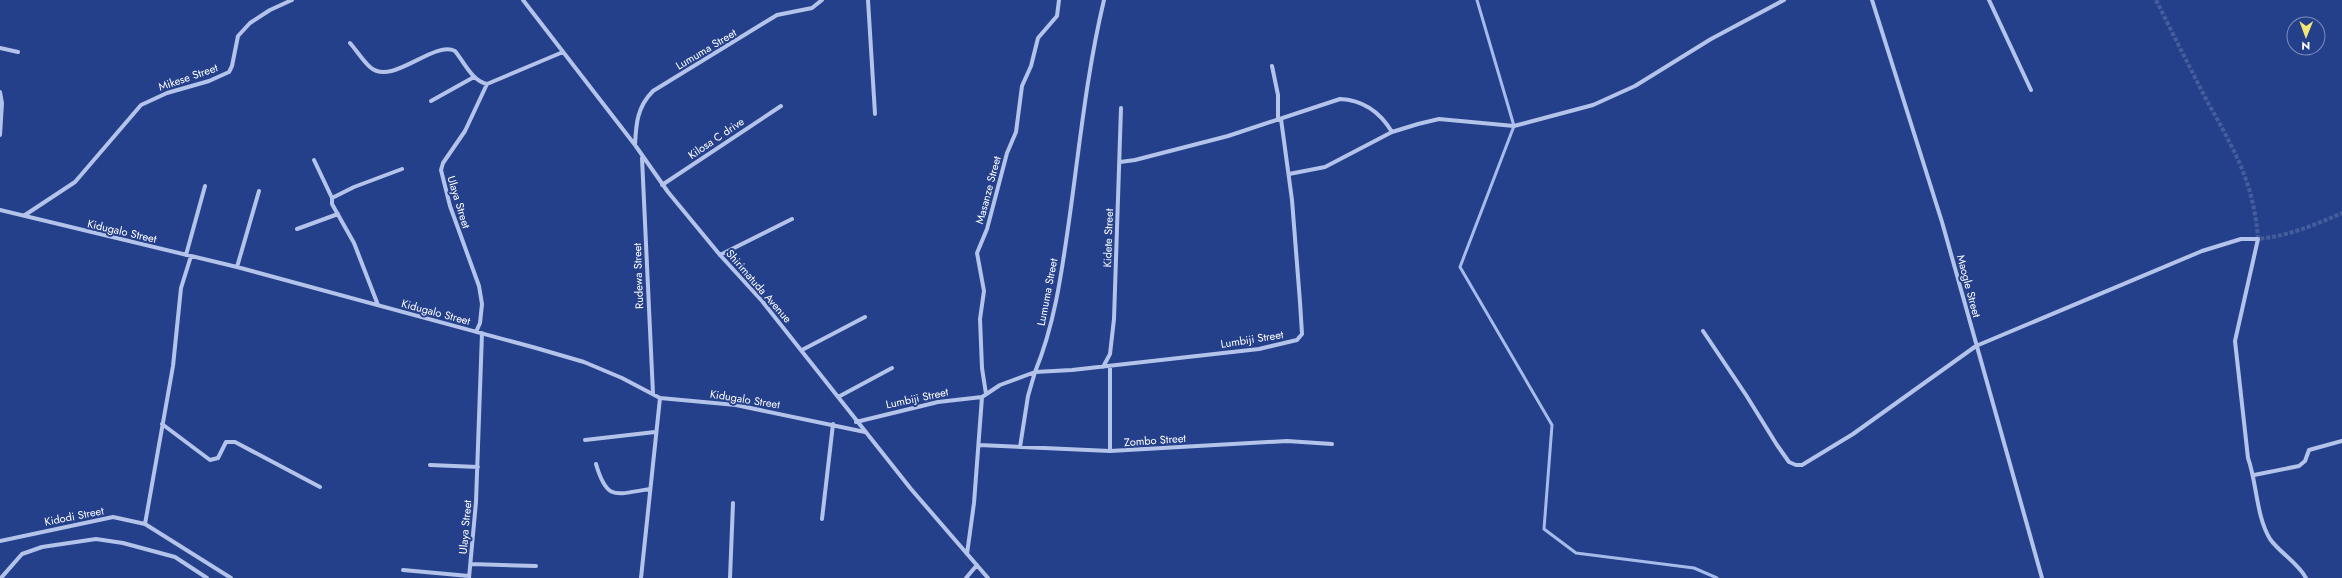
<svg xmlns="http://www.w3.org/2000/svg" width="2342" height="578" viewBox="0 0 2342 578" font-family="Jost,sans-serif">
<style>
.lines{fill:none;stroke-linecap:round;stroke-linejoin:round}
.stream{stroke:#a7bbeb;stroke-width:3}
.street-tunnel{stroke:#465d9c;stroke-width:4;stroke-dasharray:4 2;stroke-linecap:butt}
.street{stroke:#b3c3ea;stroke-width:4}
.labels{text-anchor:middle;stroke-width:4;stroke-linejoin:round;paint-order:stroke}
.street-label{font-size:11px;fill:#fff;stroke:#25408b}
</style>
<rect width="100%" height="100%" fill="#25408b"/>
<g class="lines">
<path class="stream" d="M1477,0L1514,126L1460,267L1552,425L1544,529L1576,553L1694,568L1717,578"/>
<path class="street-tunnel" d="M2156,0C2173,34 2190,68 2207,101C2234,149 2254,183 2258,239C2288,236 2315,225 2342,213"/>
<path class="street" d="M523,0L635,145L668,192L720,255L762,301L911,489L988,578
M868,0L875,114
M1872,0L1942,222L2042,578
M1989,0L2031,90
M350,43C357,51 363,61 370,67C392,87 433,40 455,51C464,62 472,81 487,84L563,52
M0,48L18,52
M1272,66L1278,95V120
M0,92L2,103L0,135
M431,101L474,77
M635,145C636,124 637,107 653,91L777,15L812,8L822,0
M642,158L653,394
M314,160L332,198
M1120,162L1135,160L1228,136L1340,99C1363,100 1380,112 1392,132
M1289,174L1325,167L1392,132L1418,124L1439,119L1514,126L1593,105L1635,86L1711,39L1784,0
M662,185L781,106
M0,210L237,267L536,348L584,362L622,378L660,398L736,405L865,432
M25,215L75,182L141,105L167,93L209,81L229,72L232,66L238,36L250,23L270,10L292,0
M297,229L338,214
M186,255L205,186
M720,255L792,219
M237,267L259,191
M378,305L354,243L332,204V198L354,187L402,169
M1703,331L1746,395L1777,445L1789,462L1796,465H1802L1853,434L1976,346L2202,251L2241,239H2258L2235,341L2248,458C2257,483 2256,516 2270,539C2280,553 2298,563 2306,578
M476,332L480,323L482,304L479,286L450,206L441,170L443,163L465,131L487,84
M802,350L865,317
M1103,367L1110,354L1114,319L1121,108
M986,394L982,368L980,319L984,291L977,253L987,229L1007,153L1016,132L1022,86L1031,66L1038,38L1057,16L1059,0
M840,396L892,368
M856,422L938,402L982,397
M162,424L210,460L218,458L226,442H235L320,487
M585,440L655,432
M979,445L1110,451L1287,441L1332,444
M1020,447L1028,396L1035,372L1072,370L1259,349L1297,340L1302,334L1300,302L1292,200L1281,119
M1110,451V366
M596,464C607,502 616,494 650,489
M430,465L478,467
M2254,475L2299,466L2305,461L2309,450L2342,441
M822,519L833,424
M145,524L173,366L181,288L191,256
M0,541L113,517L145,524L231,578
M967,554L974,503L982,397L1000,385L1035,372C1054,326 1061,277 1068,228C1079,152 1086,75 1104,0
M471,564L536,566
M403,570L469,576
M1,578L22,554L42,547L96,539L123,543L175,557L207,578
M469,578L476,502L482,333
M641,578L660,398
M730,578L733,503
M966,578L977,565"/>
</g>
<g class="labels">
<g class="street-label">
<text transform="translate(706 49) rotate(-31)" y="4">Lumuma Street</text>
<text transform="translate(188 77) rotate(-19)" y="4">Mikese Street</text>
<text transform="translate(716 138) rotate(-34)" y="4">Kilosa C drive</text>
<text transform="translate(988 190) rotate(-75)" y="4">Masanze Street</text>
<text transform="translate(459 202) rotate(73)" y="4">Ulaya Street</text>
<text transform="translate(122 231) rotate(13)" y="4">Kidugalo Street</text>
<text transform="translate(1108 238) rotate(-88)" y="4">Kidete Street</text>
<text transform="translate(638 276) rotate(-92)" y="4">Rudewa Street</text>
<text transform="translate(759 286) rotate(49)" y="4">Shirimatuda Avenue</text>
<text transform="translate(1969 286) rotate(75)" y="4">Maogle Street</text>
<text transform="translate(1047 292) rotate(-79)" y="4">Lumuma Street</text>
<text transform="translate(436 312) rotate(15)" y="4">Kidugalo Street</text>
<text transform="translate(1252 339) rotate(-9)" y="4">Lumbiji Street</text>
<text transform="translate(917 398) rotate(-12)" y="4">Lumbiji Street</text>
<text transform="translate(745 399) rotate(9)" y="4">Kidugalo Street</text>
<text transform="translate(1155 440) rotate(-4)" y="4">Zombo Street</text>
<text transform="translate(74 516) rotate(-11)" y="4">Kidodi Street</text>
<text transform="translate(465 527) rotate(-85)" y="4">Ulaya Street</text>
</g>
</g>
<g transform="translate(2306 36) rotate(181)"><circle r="19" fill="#25408b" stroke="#7c8cb9"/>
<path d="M0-3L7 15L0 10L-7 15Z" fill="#f4e577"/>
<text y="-6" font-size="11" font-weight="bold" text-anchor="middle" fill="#ffffff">N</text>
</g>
</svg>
